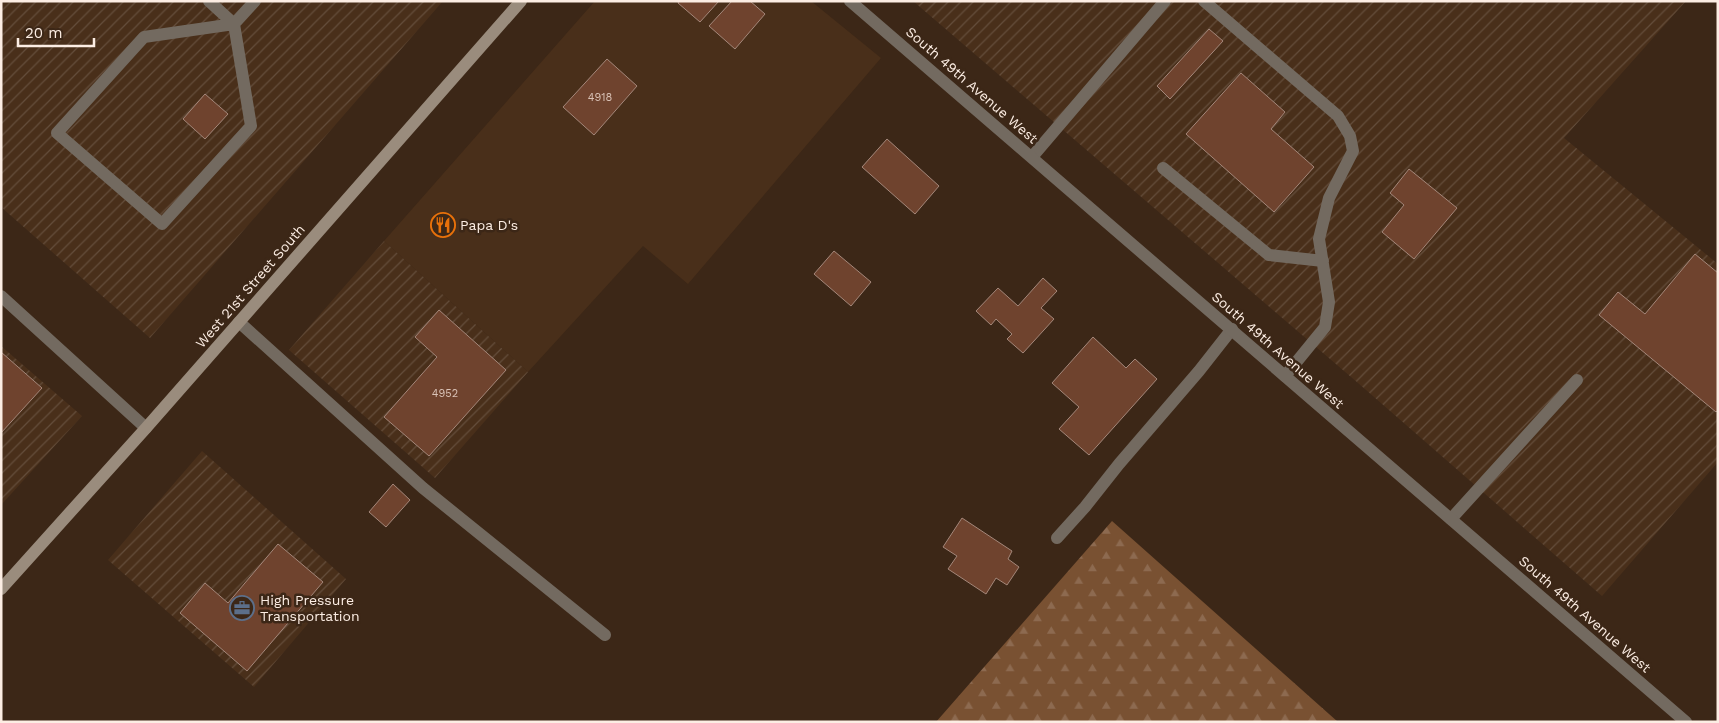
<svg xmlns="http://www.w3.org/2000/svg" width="1719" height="723" viewBox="0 0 1719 723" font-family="'Work Sans',sans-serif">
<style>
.built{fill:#492f1a}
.industrial{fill:url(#industrial-furrows)}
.forest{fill:url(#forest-firs)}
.building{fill:#6f432e;stroke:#a4877a}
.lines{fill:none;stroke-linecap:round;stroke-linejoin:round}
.service{stroke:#736a60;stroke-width:12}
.minor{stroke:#736a60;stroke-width:12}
.tertiary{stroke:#736a60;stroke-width:12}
.secondary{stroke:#9a8c7d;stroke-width:12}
.labels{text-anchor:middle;stroke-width:5;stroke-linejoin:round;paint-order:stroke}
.number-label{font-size:11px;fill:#d9c2b6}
.street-label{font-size:14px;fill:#fcede3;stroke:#3c2717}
.poi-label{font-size:14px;fill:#fcede3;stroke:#3c2717;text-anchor:start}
</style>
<defs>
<pattern id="industrial-furrows" width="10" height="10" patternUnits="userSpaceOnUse" patternTransform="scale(1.25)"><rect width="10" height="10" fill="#492f1a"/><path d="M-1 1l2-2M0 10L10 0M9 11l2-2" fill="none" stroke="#644d3b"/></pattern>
<pattern id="forest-firs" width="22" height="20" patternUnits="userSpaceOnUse" patternTransform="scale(1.25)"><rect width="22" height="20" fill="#795132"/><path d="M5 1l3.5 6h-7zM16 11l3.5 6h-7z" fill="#8d6a50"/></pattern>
</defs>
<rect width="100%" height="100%" fill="#3c2717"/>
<path class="built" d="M595,1H811L881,58L688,284L643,246L528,372L384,241Z"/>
<path class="industrial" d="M1,1H443L150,338L1,207Z
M913,1H1686L1564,138L1718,264V462L1602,596L1358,383Z
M384,241L528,372L435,478L289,350Z
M1,346L82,416L1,505Z
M202,451L346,579L254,687L108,560Z"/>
<path class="forest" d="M1112,521L1338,722H936Z"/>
<path class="building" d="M679,1H719L700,22L678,3Z
M732,1H750L765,14L735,49L709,26Z
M1209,29L1223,41L1170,99L1157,86Z
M607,59L637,86L594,135L563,107Z
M1241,73L1285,112L1271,129L1314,167L1274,212L1186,134Z
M205,94L228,114L205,139L183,119Z
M887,139L939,186L915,214L862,167Z
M1409,169L1457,208L1414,259L1382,232L1404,205L1390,193Z
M834,251L871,282L851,306L814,274Z
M1695,254L1718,273V410L1716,412L1599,315L1618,292L1645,314Z
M1043,278L1057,291L1041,308L1054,319L1023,353L1007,339L1012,334L996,319L991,325L976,311L998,288L1018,306Z
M439,310L506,370L429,456L384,417L437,357L415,337Z
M1093,337L1126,368L1135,359L1157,379L1089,455L1059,429L1079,407L1052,383Z
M1,352L42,388L1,433Z
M393,484L410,500L386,527L369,512Z
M962,518L1012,551L1008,559L1019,567L1007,585L996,578L986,594L948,569L957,556L943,547Z
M278,544L323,582L247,671L180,613L205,583L228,603Z"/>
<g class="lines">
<path class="service" d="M209,1L234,24L251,126L162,224L57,133L144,37L234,24L255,1
M1204,1L1338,116L1350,136L1353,151L1329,198L1319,239L1329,302L1325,327L1285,376
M1032,157L1165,1
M1163,168L1269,255L1323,261
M239,322L423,488L605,635
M1451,519L1577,380
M1057,538L1085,507L1119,464L1199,371L1232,329"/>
<path class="minor" d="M1,296L146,428"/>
<path class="tertiary" d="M850,1L1686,722"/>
<path class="secondary" d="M1,589L146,428L521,1"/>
</g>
<defs>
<symbol id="restaurant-ring" viewBox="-11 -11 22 22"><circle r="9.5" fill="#3c2717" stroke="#e8710a" stroke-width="1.5"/><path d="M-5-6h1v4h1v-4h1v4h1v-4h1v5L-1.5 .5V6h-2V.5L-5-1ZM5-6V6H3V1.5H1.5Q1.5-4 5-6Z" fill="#e8710a"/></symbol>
<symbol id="office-ring" viewBox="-11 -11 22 22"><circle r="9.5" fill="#3c2717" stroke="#5c6f8a" stroke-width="1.5"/><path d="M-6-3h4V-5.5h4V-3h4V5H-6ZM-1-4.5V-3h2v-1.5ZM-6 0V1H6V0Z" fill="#5c6f8a"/></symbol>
</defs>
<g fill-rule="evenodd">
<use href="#restaurant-ring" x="429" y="211" width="28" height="28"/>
<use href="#office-ring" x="228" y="594" width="28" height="28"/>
</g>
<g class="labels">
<g class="number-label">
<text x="600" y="101">4918</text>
<text x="445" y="397">4952</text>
</g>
<g class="street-label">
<text transform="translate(972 85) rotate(41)" y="5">South 49th Avenue West</text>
<text transform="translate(250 286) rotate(-49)" y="5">West 21st Street South</text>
<text transform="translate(1278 350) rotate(41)" y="5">South 49th Avenue West</text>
<text transform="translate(1585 614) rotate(41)" y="5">South 49th Avenue West</text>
</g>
<g class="poi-label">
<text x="460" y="230">Papa D's</text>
<text x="260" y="605">High Pressure<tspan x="260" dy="16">Transportation</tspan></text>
</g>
</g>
<rect width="1719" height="723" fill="none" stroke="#fcede3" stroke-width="5"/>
<path d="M18 38v8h76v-8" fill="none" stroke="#fcede3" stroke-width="2.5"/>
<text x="25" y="38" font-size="15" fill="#fcede3" stroke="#3c2717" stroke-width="4" paint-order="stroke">20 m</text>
</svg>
